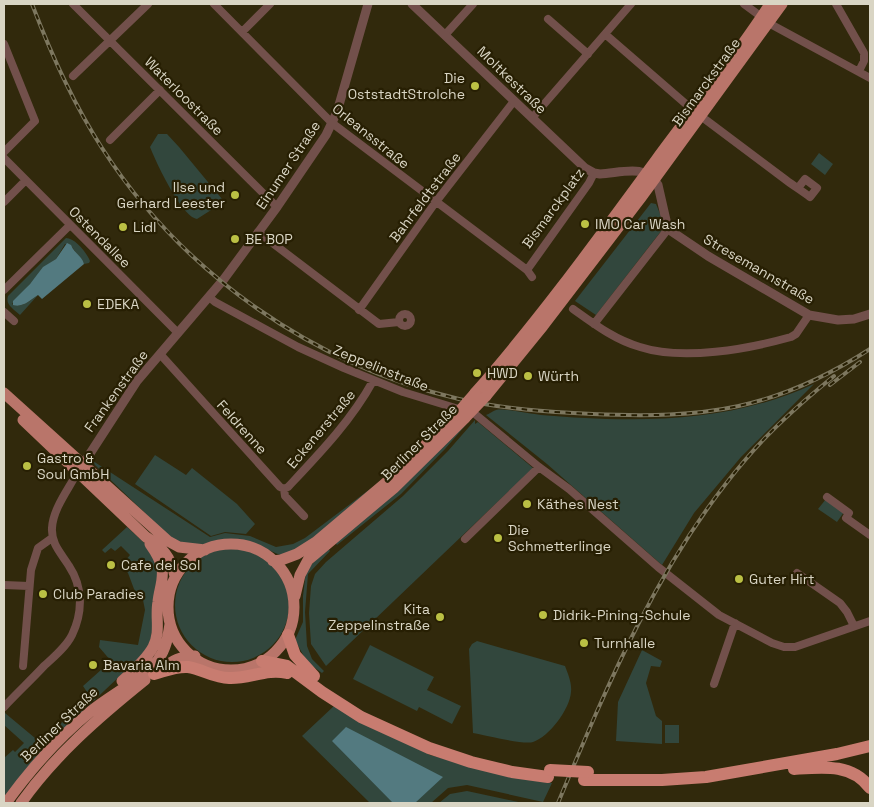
<svg xmlns="http://www.w3.org/2000/svg" width="874" height="807" viewBox="0 0 874 807" font-family="'Space Grotesk',sans-serif">
<style>
.green{fill:#32473d}
.water{fill:#537a80}
.lines{fill:none;stroke-linecap:round;stroke-linejoin:round}
.minor{stroke:#72504b;stroke-width:8}
.tertiary{stroke:#72504b;stroke-width:9}
.primary{stroke:#b9756a;stroke-width:11}
.trunk{stroke:#c87c70;stroke-width:12}
.rail-casing{stroke:#7d775f;stroke-width:4}
.rail{stroke:#271f03;stroke-width:2;stroke-dasharray:5.5;stroke-linecap:butt}
.primary-bridge{stroke:#b9756a;stroke-width:11}
.trunk-bridge{stroke:#c87c70;stroke-width:12}
.poi-dot{fill:#bbc044;stroke:#271f03;stroke-width:2}
.labels{text-anchor:middle;stroke-width:4.5;stroke-linejoin:round;paint-order:stroke}
.poi-label{font-size:14px;fill:#d9d5c4;stroke:#271f03;text-anchor:start}
.street-label{font-size:14px;fill:#d9d5c4;stroke:#271f03}
</style>
<rect width="100%" height="100%" fill="#31290c"/>
<path class="green" d="M158,134H167L179,147L222,199L219,205L197,219C181,216 156,162 150,147Z
M819,153L833,164L825,175L811,164Z
M651,203L656,204L665,226L596,315L575,301Z
M66,238C75,238 87,253 90,261L89,263L84,264L72,247L65,244L56,259L47,265L12,304C21,309 31,300 38,295L20,315C14,309 5,305 8,296Z
M814,384L741,457L694,513L662,565L547,464L486,415C489,414 493,411 496,410C505,408 531,414 541,415C563,417 585,418 606,419C680,421 746,415 814,384Z
M454,413L457,414L389,482L313,542L302,549L290,553L280,555L250,542L225,540L200,545L182,544L170,537L95,465L93,461L210,537L225,533L250,536L276,547L293,544L305,538L386,477Z
M471,419L445,449L401,494L337,545L334,541Z
M475,420V424L478,422L533,468L326,666L311,644L309,613L311,586L315,574L326,562L403,496L448,451Z
M155,455L186,475L192,468L237,504L255,524L246,534L225,532L211,536L135,484Z
M826,499L844,512L837,522L818,509Z
M127,527L148,546L158,567L151,642L142,655L66,727L4,797V758L13,750L15,752L24,743L4,725L5,713L41,743L89,695L83,686L111,661L99,647L100,640L138,645L145,610L143,600L134,589L128,573L125,569L129,565L125,561L130,555L121,546L115,551L111,548L105,553L102,550Z
M327,547L330,551L308,574L305,612L307,646L312,659L324,671L322,673L307,662L295,640L303,622V596L306,571Z
M175 605a57 57 0 1 1 114 0a57 57 0 1 1-114 0Z
M477,641L565,666C568,674 572,683 571,692C570,709 549,737 533,742C524,745 484,735 473,733L469,649L472,644Z
M370,645L434,677L427,690L461,706L452,724L419,707L417,711L353,679Z
M642,650L662,661L660,667L651,666L646,683L656,716L662,721V744L616,741L618,702Z
M335,705L430,755L523,779L552,783L543,802L467,785L448,788L431,803H370L302,736Z
M665,725H679V743H665Z
M467,791L523,803H439L450,794Z"/>
<path class="water" d="M67,243L71,245C74,253 82,256 84,264L42,299L38,295C30,300 23,308 13,305V301L30,284L43,267L56,259Z
M346,727L443,777L415,803H393L332,741Z"/>
<g class="lines">
<path class="minor" d="M73,4L277,207
M214,4L332,123L527,270L532,277
M744,4L774,26L870,78
M836,4L864,53V61L859,71
M548,19L588,54
M242,32L270,4
M605,34L694,111
M445,35L473,4
M4,44L35,121L4,152
M73,76L148,4
M700,116L706,120L786,180C794,186 802,191 810,197L817,188L805,179L798,188
M532,118L631,4
M110,140L160,90
M4,158L178,333
M4,202L25,181
M258,232L379,324L399,322
M527,270L589,183L594,173
M4,290L70,225
M209,297L215,302L298,347L344,368L403,392L475,414L539,467L569,489L658,567L719,615L772,643L784,647H795L870,621
M573,309C594,324 615,340 640,347C683,361 748,349 791,337L796,334L809,315
M359,310L435,203L514,101
M4,312L14,321
M399 320a6 6 0 1 1 12 0a6 6 0 1 1-12 0Z
M594,324L668,229
M160,354L280,487L284,489L285,496L304,516
M284,489L288,487C319,454 351,421 373,381
M827,497L849,513L846,518L870,535
M465,539L539,467
M797,573L840,603L847,612L854,626
M4,585L29,586
M23,666L31,570L38,548L52,538
M714,684L735,623
M4,707C17,693 31,680 44,666C54,657 66,647 72,635C83,612 83,587 69,566C61,553 51,544 52,528C53,509 68,490 77,473"/>
<path class="tertiary" d="M412,4L585,168L594,173L600,174C621,173 646,163 658,185L668,229L708,256L809,315L838,320L854,319L870,314
M80,469L137,381L224,279L277,207L326,135L337,112L368,4"/>
<path class="primary" d="M4,393L168,541L179,547L205,550
M475,393C540,319 598,239 656,160C694,108 735,58 770,4
M486,396L543,326L640,199L782,4
M23,420L146,537C162,547 171,557 175,576
M168 607a63 63 0 1 1 126 0a63 63 0 1 1-126 0Z
M273,561L281,560L297,554L316,542L388,481L456,415
M295,596L300,575L308,560L394,488L465,418
M158,671C170,663 180,655 195,656
M122,681C133,671 146,660 153,647C161,632 155,617 158,602C159,590 164,580 162,568C160,558 155,551 150,544
M6,803C30,770 59,737 91,711C112,694 141,680 158,660C166,649 168,637 170,624
M21,803C55,755 99,717 145,680"/>
<path class="trunk" d="M288,635L295,655L314,676
M262,661L287,666L322,692L361,717L429,748L471,762L512,772L548,777
M154,674C165,671 176,666 188,667C202,669 214,678 229,678C249,679 267,668 287,673
M794,769C822,767 852,763 870,788
M584,780H662L706,777L837,754L870,746"/>
<defs>
<path id="rail" d="M32,4C51,54 73,103 102,148C183,274 314,365 459,399C503,409 548,412 593,414C704,419 775,410 870,349
M830,385L860,362
M558,803C608,683 660,559 746,459C772,428 802,402 834,376"/>
</defs>
<use href="#rail" class="rail-casing"/>
<use href="#rail" class="rail"/>
<path class="primary-bridge" d="M456,415L475,393
M465,418L486,396"/>
<path class="trunk-bridge" d="M550,770L588,772"/>
</g>
<g class="poi-dot">
<circle cx="475" cy="86" r="5"/>
<circle cx="235" cy="195" r="5"/>
<circle cx="585" cy="224" r="5"/>
<circle cx="123" cy="227" r="5"/>
<circle cx="235" cy="239" r="5"/>
<circle cx="87" cy="304" r="5"/>
<circle cx="477" cy="373" r="5"/>
<circle cx="528" cy="376" r="5"/>
<circle cx="27" cy="466" r="5"/>
<circle cx="527" cy="504" r="5"/>
<circle cx="498" cy="538" r="5"/>
<circle cx="111" cy="565" r="5"/>
<circle cx="739" cy="579" r="5"/>
<circle cx="43" cy="594" r="5"/>
<circle cx="543" cy="615" r="5"/>
<circle cx="440" cy="617" r="5"/>
<circle cx="584" cy="643" r="5"/>
<circle cx="93" cy="665" r="5"/>
</g>
<g class="labels">
<g class="poi-label">
<text x="465" y="83" text-anchor="end">Die<tspan x="465" dy="16">OststadtStrolche</tspan></text>
<text x="225" y="192" text-anchor="end">Ilse und<tspan x="225" dy="16">Gerhard Leester</tspan></text>
<text x="595" y="229">IMO Car Wash</text>
<text x="133" y="232">Lidl</text>
<text x="245" y="244">BE BOP</text>
<text x="97" y="309">EDEKA</text>
<text x="487" y="378">HWD</text>
<text x="538" y="381">Würth</text>
<text x="37" y="463">Gastro &amp;<tspan x="37" dy="16">Soul GmbH</tspan></text>
<text x="537" y="509">Käthes Nest</text>
<text x="508" y="535">Die<tspan x="508" dy="16">Schmetterlinge</tspan></text>
<text x="121" y="570">Cafe del Sol</text>
<text x="749" y="584">Guter Hirt</text>
<text x="53" y="599">Club Paradies</text>
<text x="430" y="614" text-anchor="end">Kita<tspan x="430" dy="16">Zeppelinstraße</tspan></text>
<text x="553" y="620">Didrik-Pining-Schule</text>
<text x="594" y="648">Turnhalle</text>
<text x="103" y="670">Bavaria Alm</text>
</g>
<g class="street-label">
<text transform="translate(512 80) rotate(44)" y="5">Moltkestraße</text>
<text transform="translate(706 82) rotate(-54)" y="5">Bismarckstraße</text>
<text transform="translate(184 96) rotate(45)" y="5">Waterloostraße</text>
<text transform="translate(371 136) rotate(39)" y="5">Orleansstraße</text>
<text transform="translate(288 165) rotate(-56)" y="5">Einumer Straße</text>
<text transform="translate(425 197) rotate(-53)" y="5">Bahrfeldtstraße</text>
<text transform="translate(553 208) rotate(-54)" y="5">Bismarckplatz</text>
<text transform="translate(100 237) rotate(45)" y="5">Ostendallee</text>
<text transform="translate(759 269) rotate(30)" y="5">Stresemannstraße</text>
<text transform="translate(381 368) rotate(22)" y="5">Zeppelinstraße</text>
<text transform="translate(116 391) rotate(-54)" y="5">Frankenstraße</text>
<text transform="translate(242 427) rotate(48)" y="5">Feldrenne</text>
<text transform="translate(321 429) rotate(-50)" y="5">Eckenerstraße</text>
<text transform="translate(419 442) rotate(-45)" y="5">Berliner Straße</text>
<text transform="translate(59 724) rotate(-44)" y="5">Berliner Straße</text>
</g>
</g>
<rect width="874" height="807" fill="none" stroke="#d9d5c4" stroke-width="10"/>
</svg>
